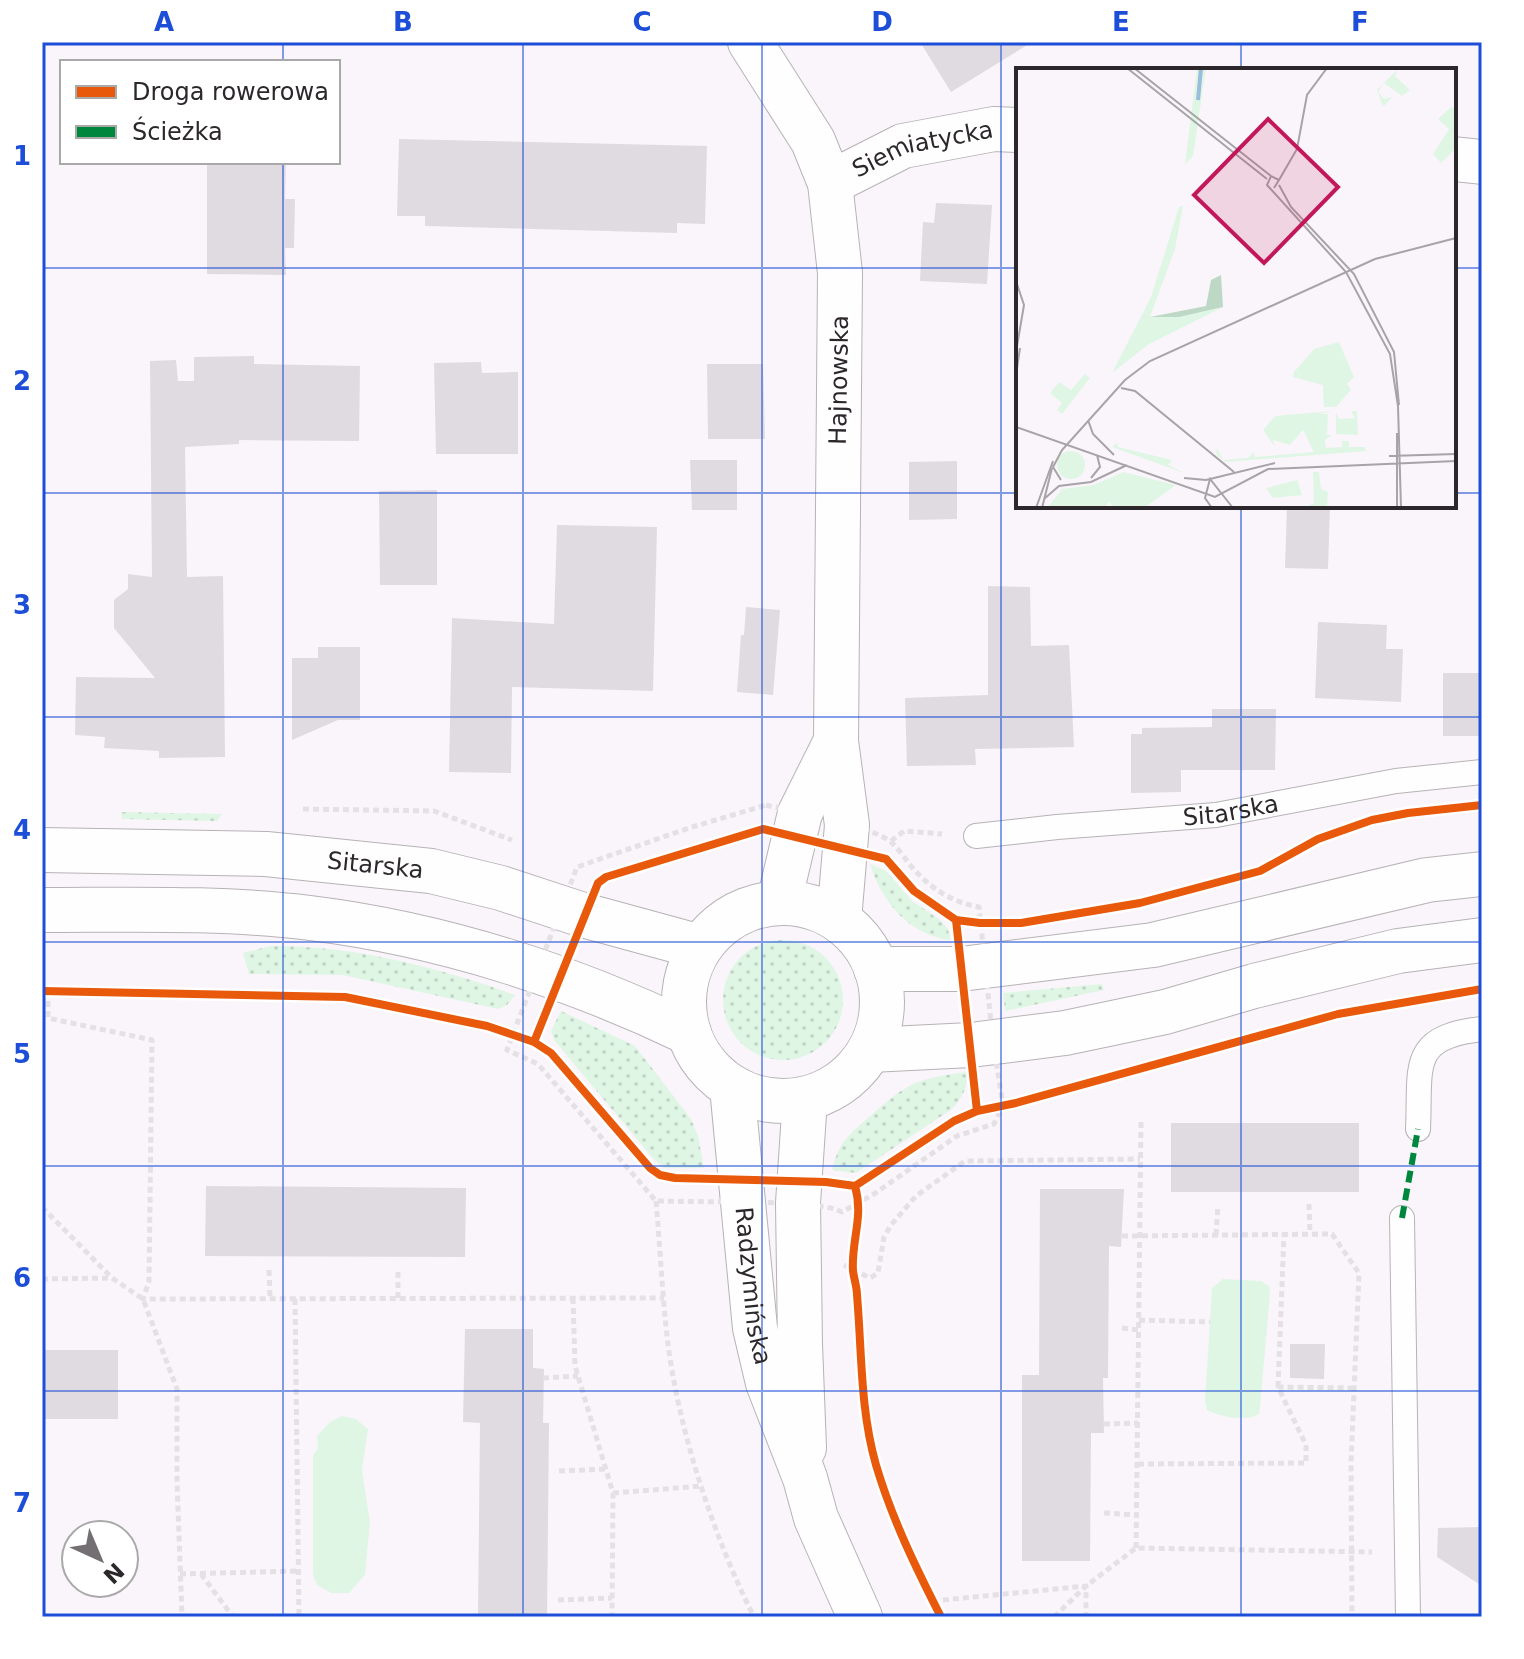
<svg xmlns="http://www.w3.org/2000/svg" width="1524" height="1659" viewBox="0 0 1524 1659" font-family="'DejaVu Sans',sans-serif">
<style>
.grass{fill:url(#grass-dots)}
.park{fill:#dff6e5}
.building{fill:#e0dbe0}
.lines{fill:none;stroke-linecap:round;stroke-linejoin:round}
.lane-casing{stroke:#b7b2b6;stroke-width:26}
.street-casing{stroke:#b7b2b6;stroke-width:46}
.secondary-casing{stroke:#b7b2b6;stroke-width:46}
.path{stroke:#e3e1e3;stroke-width:5;stroke-dasharray:6 4;stroke-linecap:butt}
.lane{stroke:#fefefe;stroke-width:24}
.street{stroke:#fefefe;stroke-width:44}
.secondary{stroke:#fefefe;stroke-width:44}
.quiet{stroke:#00873e;stroke-width:6;stroke-dasharray:12 6;stroke-linecap:butt}
.cycleway-casing{stroke:#fff;stroke-width:13}
.cycleway{stroke:#e8590c;stroke-width:8}
.grid{fill:none;stroke:#1d4ed8;stroke-width:2;stroke-opacity:0.55}
.labels{text-anchor:middle;stroke-width:6;stroke-linejoin:round;paint-order:stroke}
.street-label{font-size:24px;fill:#2b272b;stroke:#fff}
.inset-river{fill:none;stroke:#9bbcdb;stroke-width:4}
.inset-road{fill:none;stroke:#a7a3a7;stroke-width:2}
.view{fill:#c2185b;fill-opacity:0.15;stroke:#c2185b;stroke-width:4}
.inset-edge{fill:none;stroke:#2b272b;stroke-width:4}
.neatline{fill:none;stroke:#1d4ed8;stroke-width:3}
.grid-label{font-size:26px;text-anchor:middle;font-weight:bold;fill:#1d4ed8}
</style>
<defs>
<pattern id="grass-dots" width="8" height="8" patternUnits="userSpaceOnUse" patternTransform="scale(2)"><rect width="8" height="8" fill="#dff6e5"/><path d="M2 2h.1M6 6h.1" fill="none" stroke="#c0d3c5" stroke-width="1.8" stroke-linecap="round"/></pattern>
</defs>
<rect width="100%" height="100%" fill="#faf5fa"/>
<path class="grass" d="M121,812L222,814L217,821L122,819Z
M870,864L886,871L912,901L939,919L948,929L950,940C909,935 882,902 870,864Z
M723 1000a60 60 0 1 1 120 0a60 60 0 1 1-120 0Z
M270,946C352,945 438,967 515,995L507,1005L498,1009L343,975L249,974L243,953Z
M1102,984L1104,990L1005,1011L1003,993Z
M561,1011L635,1046L691,1119L698,1136L704,1168H664L652,1157L554,1040L551,1031Z
M966,1072C969,1087 962,1098 952,1109L856,1173L832,1170C840,1137 854,1131 876,1111C911,1080 920,1079 966,1072Z"/>
<path class="park" d="M1223,1279L1261,1281L1269,1286L1270,1294L1260,1407L1259,1414C1246,1422 1220,1417 1207,1410L1205,1401L1212,1288Z
M342,1416L356,1419L368,1429L362,1470L370,1522L365,1575L349,1593H331L317,1585L313,1575V1456L318,1448L317,1436L330,1422Z"/>
<path class="building" d="M920,42H1032L951,92Z
M399,139L707,146L705,224L677,223V233L425,226V216H397Z
M207,162H286L285,199H295L294,248H285L286,275L207,274Z
M936,203L992,205L987,284L920,281L923,222L934,223Z
M254,356V364L360,366L359,441L239,440V444L185,447L187,577L223,576L225,757L159,758V751L104,748L105,737L75,735L76,677L155,678L114,628V600L128,589V574L152,577L150,361L176,360L178,381H194V357Z
M481,362L482,373L518,372V454H436L434,363Z
M707,364H763L765,439H708Z
M690,460H737V510H692Z
M957,461V519L909,520V462Z
M437,490V585H380L379,491Z
M1287,506H1330L1328,569L1285,568Z
M557,525L657,527L653,691L512,687L511,773L449,772L452,618L554,624Z
M988,586L1030,587L1031,646L1069,645L1074,747L975,749L976,765L907,766L905,698L988,695Z
M746,607L780,610L773,695L737,692L741,635H744Z
M1318,622L1387,625L1386,649H1403L1401,702L1315,698Z
M318,647H360V720H338L292,740V658H318Z
M1443,673H1482V736H1443Z
M1212,709H1276L1275,770H1181V792L1131,793V734H1142V728L1212,727Z
M1171,1123H1359V1192H1171Z
M206,1186L466,1188L465,1257L205,1256Z
M1040,1189H1124L1121,1247L1109,1246L1108,1378H1103L1104,1433H1091L1090,1561H1022V1375H1039Z
M465,1329H533V1368L544,1369L543,1423H549L547,1617H478L480,1423L463,1422Z
M1290,1344H1325L1324,1379L1290,1378Z
M42,1350H118V1419H42Z
M1482,1527V1586L1437,1557L1438,1528Z"/>
<g class="lines">
<defs>
<g id="lane">
<path id="s1" d="M976,836L1057,827L1216,815L1396,781L1482,772"/>
<path d="M1418,1129C1421,1067 1408,1037 1482,1029"/>
<path d="M1402,1218L1408,1617"/>
</g>
<g id="street">
<path d="M750,42L813,141L830,183L840,273L836,741L847,825L839,920"/>
<path d="M1454,159L1482,162"/>
<path id="s2" d="M830,183L903,146L994,129L1018,130"/>
<path d="M779,902L800,813L836,741"/>
</g>
<g id="secondary">
<path id="s3" d="M42,850L266,854L431,871L501,888L583,915L700,947"/>
<circle cx="783" cy="1002" r="99"/>
<path d="M42,910C131,910 222,907 310,918C440,934 571,976 689,1033"/>
<path d="M876,969H961L1153,945L1427,880L1482,874"/>
<path d="M870,1050L971,1045L1065,1033L1165,1012L1254,986L1398,951L1482,940"/>
<path id="s4" d="M732,1087L755,1328L768,1383L805,1478L816,1518L860,1617"/>
<path d="M804,1448L800,1344L798,1203L805,1099"/>
</g>
</defs>
<use href="#lane" class="lane-casing"/>
<use href="#street" class="street-casing"/>
<use href="#secondary" class="secondary-casing"/>
<path class="path" d="M766,805C794,812 870,825 891,842C899,849 905,859 911,866C930,888 951,902 979,907L993,1042L1003,1105L994,1124L957,1136L874,1194L842,1212L831,1208L798,1203L656,1201L538,1064L507,1050L577,867L689,828Z
M303,809L434,811L512,840
M891,841L904,831L942,834
M48,991V1018L152,1040L149,1281L143,1299L664,1298
M656,1201C660,1246 662,1291 667,1336C677,1425 713,1536 754,1617
M1309,1204L1310,1234
M42,1207L112,1278L143,1299L177,1389V1481L182,1617
M1216,1235L1218,1205
M1122,1236L1332,1234L1359,1273L1351,1463L1352,1617
M844,1265L870,1278L878,1273L884,1237L891,1225L916,1196L965,1161L1140,1159
M269,1270L270,1298
M42,1279L112,1278
M398,1298V1270
M573,1298L575,1366L613,1493L612,1617
M295,1299L299,1617
M1139,1320L1210,1322
M1122,1328L1139,1330
M543,1378L578,1376
M1278,1387L1284,1234
M1104,1424L1138,1423
M1138,1464L1306,1463V1445L1278,1387L1353,1388
M559,1471L606,1469
M613,1493L703,1486
M1104,1513L1137,1515
M1136,1548L1141,1122
M180,1574L299,1571
M201,1574L233,1617
M558,1600L612,1598
M933,1601L1086,1586V1617
M1054,1617L1086,1586L1136,1548L1372,1552"/>
<use href="#lane" class="lane"/>
<use href="#street" class="street"/>
<use href="#secondary" class="secondary"/>
<path class="quiet" d="M1402,1218L1418,1129"/>
<defs>
<path id="cycleway" d="M763,829L886,859L914,891L956,920L977,1111L954,1121L855,1186L826,1182L675,1178L660,1175L650,1168L551,1053L534,1042L598,883L606,877Z
M956,920L980,923H1021L1140,903L1260,871L1318,839L1372,820L1408,813L1482,805
M42,991L345,997L487,1026L534,1042
M977,1111L1016,1103L1338,1014L1482,989
M855,1186C864,1218 851,1240 853,1271C854,1279 857,1287 857,1295C862,1353 860,1409 876,1465C892,1519 916,1568 941,1617"/>
</defs>
<use href="#cycleway" class="cycleway-casing"/>
<use href="#cycleway" class="cycleway"/>
</g>
<path class="grid" d="M283,42V62M523,42V1617M762,42V1617M1001,42V1617M1241,42V70M283,162V1617M42,268H1018M1454,268H1482M42,493H1018M1454,493H1482M1241,506V1617M42,717H1482M42,942H1482M42,1166H1482M42,1391H1482"/>
<g class="labels">
<g class="street-label">
<text dy="8" stroke="none"><textPath href="#s2" startOffset="100">Siemiatycka</textPath></text>
<text transform="translate(839 380) rotate(-89)" y="8">Hajnowska</text>
<text dy="8" stroke="none"><textPath href="#s1" startOffset="256">Sitarska</textPath></text>
<text dy="8" stroke="none"><textPath href="#s3" startOffset="334">Sitarska</textPath></text>
<text dy="8" stroke="none"><textPath href="#s4" startOffset="200">Radzymińska</textPath></text>
</g>
</g>
<g transform="translate(1016 68)">
<rect width="440" height="440" fill="#faf5fa"/>
<path d="M181,0H190L177,88L169,96ZM381,2L379,8L394,22L386,28L368,15L362,24L368,31L376,29L368,38L366,36L361,22ZM435,39L440,40V80L425,95L417,86L433,61L422,51ZM167,138L159,181L134,249H163L207,239L133,276L96,305L135,229L163,139ZM69,306L74,310L46,346L41,342L46,335L34,325L43,314L55,322ZM317,343L303,346H312L311,367H316L309,372L310,380L326,379V373H333V379H349L350,383L209,394L200,386L201,380L207,392L232,390L238,384L239,389L298,384L287,362L274,377L257,372L259,379L247,362L259,348ZM335,343H341L342,367L320,366V344L323,351L339,350ZM101,375L102,379L156,392L152,397L171,406L96,379ZM41 397a14 14 0 1 1 28 0a14 14 0 1 1-28 0ZM297,404H303L305,421L312,424L311,439L291,438L298,435ZM281,412L286,427L257,430L250,420Z" fill="#dff6e5"/>
<path d="M205,207L207,239L163,249H134L190,238L195,212Z" fill="#bdd9c5"/>
<path d="M323,274L338,309L331,316L335,322L320,339H308L307,317L277,309L278,304L298,281ZM107,404L160,417L128,440H98L93,434L89,440H31L46,421L78,417Z" fill="#dff6e5"/>
<path class="inset-river" d="M182,32L185,0"/>
<path class="inset-road" d="M111,0L251,111M118,0L255,108M263,112L281,81L291,27L311,0M263,117L275,139L338,206L378,284L383,337M258,120L263,112L255,108L251,117L330,204L374,286L382,338L385,440M0,213L8,237L0,284M0,307L4,280M105,320L119,323L218,404M72,352L77,366L98,387M0,359L199,429L252,401L440,393M373,388L440,386M75,410L84,399L81,387M168,410L190,412L259,395M45,412L37,399L46,382L109,312L134,293L359,191L440,170M28,431L43,418L75,414L111,397M20,440L37,393M26,440L36,400M196,440L189,430L194,411L217,440M381,440V365"/>
<path class="view" d="M252,51L322,119L248,195L178,127Z"/>
<rect width="440" height="440" class="inset-edge"/>
</g>
<rect width="1524" height="1659" fill="none" stroke="#ffffff" stroke-width="88"/>
<rect x="60" y="60" width="280" height="104" fill="#ffffff" stroke="#aaa9aa" stroke-width="2"/>
<rect x="76" y="86" width="40" height="12" fill="#e8590c" stroke="#aaa9aa" stroke-width="2"/>
<text x="132" y="100" font-size="24" fill="#2b272b">Droga rowerowa</text>
<rect x="76" y="126" width="40" height="12" fill="#00873e" stroke="#aaa9aa" stroke-width="2"/>
<text x="132" y="140" font-size="24" fill="#2b272b">Ścieżka</text>
<g transform="translate(100 1559) rotate(136)"><circle r="38" fill="#ffffff" stroke="#aaa9aa" stroke-width="2"/>
<path d="M0-6L14 30L0 20L-14 30Z" fill="#736f73"/>
<text y="-12" font-size="22" font-weight="bold" text-anchor="middle" fill="#2b272b">N</text>
</g>
<rect x="44" y="44" width="1436" height="1571" class="neatline"/>
<g class="grid-label">
<text x="164" y="31">A</text>
<text x="403" y="31">B</text>
<text x="642" y="31">C</text>
<text x="882" y="31">D</text>
<text x="1121" y="31">E</text>
<text x="1360" y="31">F</text>
<text x="22" y="165">1</text>
<text x="22" y="390">2</text>
<text x="22" y="614">3</text>
<text x="22" y="839">4</text>
<text x="22" y="1063">5</text>
<text x="22" y="1287">6</text>
<text x="22" y="1512">7</text>
</g>
</svg>
